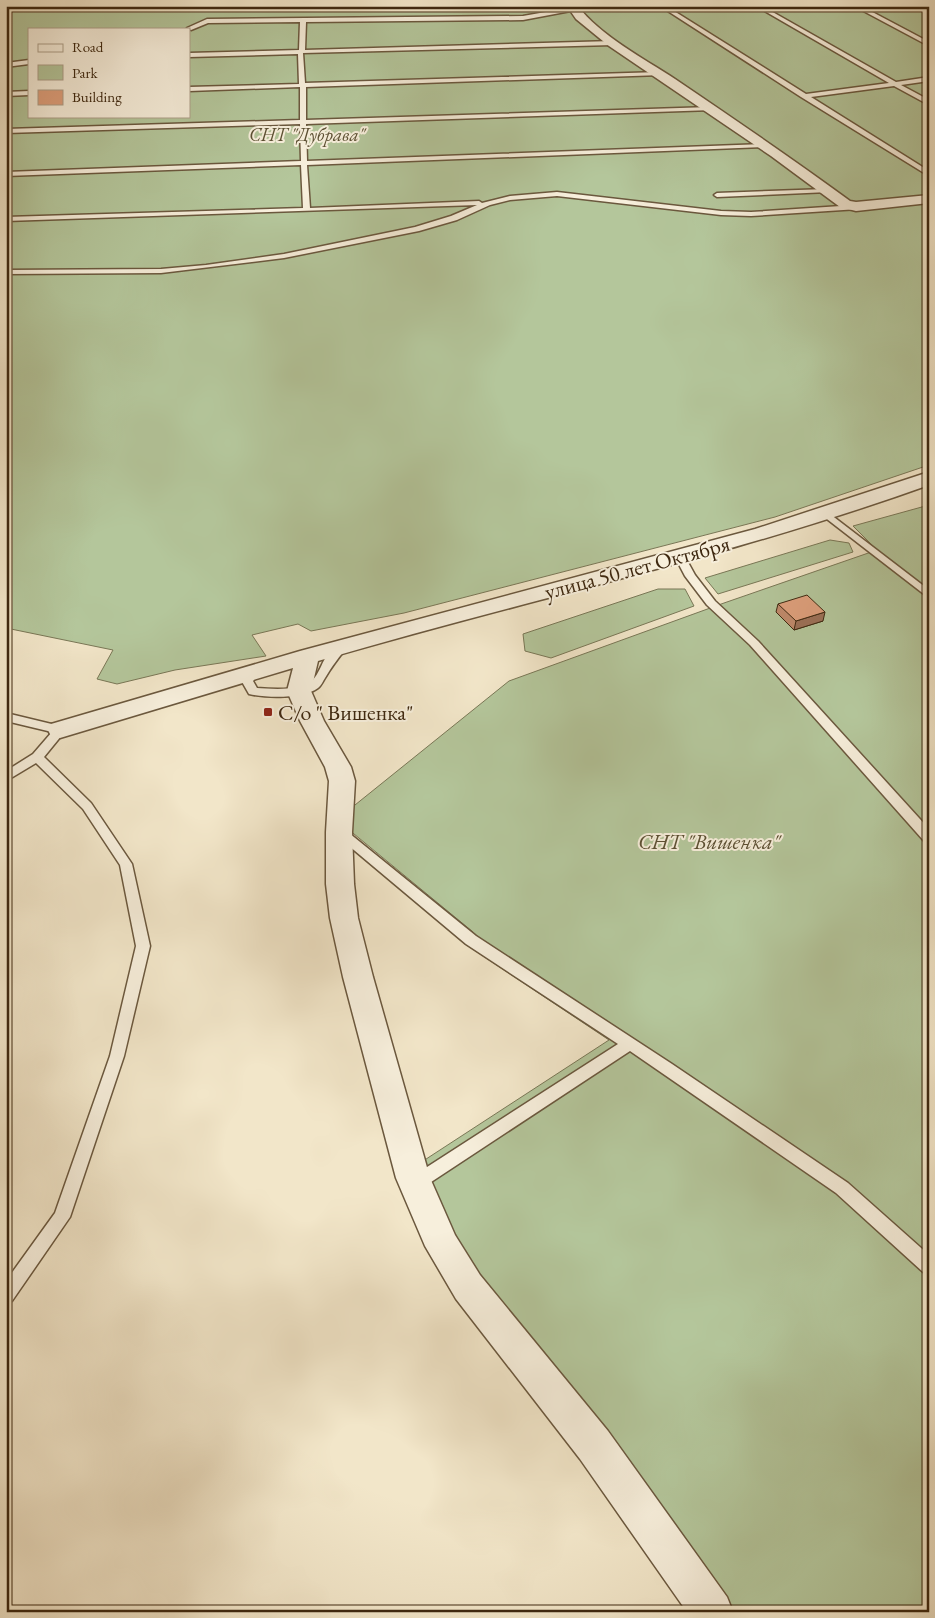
<svg xmlns="http://www.w3.org/2000/svg" width="935" height="1618" viewBox="0 0 935 1618" font-family="'EB Garamond',serif">
<style>
.green{fill:#b4c69b;stroke:#797756;fill-rule:evenodd}
.lines{fill:none;stroke-linecap:round;stroke-linejoin:round}
.service-casing{stroke:#6b583e;stroke-width:3}
.minor-casing{stroke:#6b583e;stroke-width:3}
.service{fill:#f7efdc;fill-rule:evenodd}
.minor{fill:#f7efdc;fill-rule:evenodd}
.wall{fill:#c08a6c;stroke:#3e2810}
.shaded-wall{fill:#9c7058;stroke:#3e2810}
.building{fill:#dfa07d;stroke:#3e2810}
.poi-dot{fill:#8f2418;stroke:#f7efdc;stroke-width:2}
.labels{text-anchor:middle;stroke-width:4;stroke-linejoin:round;paint-order:stroke}
.far-park-label{font-size:19px;font-style:italic;fill:#5c5033;stroke:#f7efdc}
.street-label{font-size:22px;fill:#3e2810;stroke:#f7efdc}
.poi-label{font-size:22px;fill:#3e2810;stroke:#f7efdc;text-anchor:start}
.park-label{font-size:22px;font-style:italic;fill:#5c5033;stroke:#f7efdc}
</style>
<rect width="100%" height="100%" fill="#f2e6c9"/>
<filter id="stains"><feTurbulence type="fractalNoise" baseFrequency=".004" numOctaves="4"/><feColorMatrix values="0 0 0 0 .2 0 0 0 0 .09 0 0 0 0 .02 0 0 0 .5 -.17"/></filter>
<radialGradient id="worn" r=".72"><stop offset=".6" stop-color="#630" stop-opacity="0"/><stop offset="1" stop-color="#630" stop-opacity=".3"/></radialGradient>
<path class="green" d="M6,6H929V465L775,517L404,613L311,631L298,624L252,635L266,656L175,670L117,684L97,679L113,650L6,628ZM29,29H189V116H29Z
M929,505V1612H728L473,1274L420,1163L609,1040L465,944L473,932L348,829L350,809L509,681L724,603L877,550L853,526Z
M830,540L849,543L853,552L718,594L705,578Z
M658,589H685L694,606L551,658L525,651L523,634Z"/>
<g class="lines">
<defs>
<path id="service" d="M660,6H666L806,94L889,83L756,6H762L896,82L929,77V81L901,85L929,100V105L894,86L811,97L929,171V176L801,97Z
M854,6H861L929,42V46Z
M574,7L576,10L523,20L306,22L305,50L613,41L616,43L613,45L303,53L305,83L660,72L662,75L306,87V120L711,107L713,110L306,124L307,161L765,144L768,146L767,147L307,165L310,208L479,201L482,203L510,196L557,192L721,211L751,212L856,205H859V209L751,216L721,215L557,196L510,200L490,205L457,220L419,231L284,258L161,273L6,274V270L161,269L206,265L284,254L415,227L451,216L477,205L6,221V217L303,208L301,165L6,176V172L301,161L300,124L6,133V129L300,120V87L189,91V87L299,84L298,54L189,57V53L299,50L300,22L208,23L191,30L187,28L207,19L523,16Z
M29,60V64L6,67V63Z
M29,91V95L6,96V92Z
M827,189L829,190V192L717,197L714,195L717,193Z
M826,511L929,590V598L823,516V512Z
M680,554L684,555L695,575L715,601L758,641L929,829V843L924,841L750,645L707,605L685,576L675,557Z
M342,643L348,646C339,657 332,666 325,678C323,681 321,686 318,688C304,699 266,698 249,694L241,680L252,668L256,667L262,671L253,681L257,688C270,689 301,691 311,682C323,671 324,647 342,643Z
M6,713L64,727L66,730L44,757L91,803L132,864L150,946L124,1056L70,1217L12,1301L6,1303V1281L55,1213L110,1056L136,946L120,865L83,809L36,763L6,781V771L33,754L52,732L6,721Z
M340,827L344,829L476,936L672,1064L848,1183L929,1255V1274L923,1272L836,1193L630,1051L422,1188L416,1190L410,1188L408,1183L410,1178L618,1044L466,944L336,835L334,832L336,829Z"/>
<path id="minor" d="M567,6H578C598,34 646,60 675,79C734,119 793,159 850,201L856,202L929,195V203L856,211L840,207L771,156L609,46L576,19Z
M929,472V485C729,557 522,601 318,661L311,691L324,721L351,767L355,781L352,832L354,884L358,918L373,977L430,1178L455,1235L480,1275L608,1431L727,1597L733,1612H687L580,1459L456,1299L425,1246L396,1178L343,977L330,918L326,884V832L329,781L325,767L300,721L287,691L293,668L60,738L51,736L48,730L51,724L300,651L755,529Z"/>
</defs>
<use href="#service" class="service-casing"/>
<use href="#minor" class="minor-casing"/>
<use href="#service" class="service"/>
<use href="#minor" class="minor"/>
</g>
<path class="wall" d="M778,604L823,621L794,630L776,612Z"/>
<path class="shaded-wall" d="M825,612L823,621L794,630L796,621Z"/>
<path class="building" d="M807,595L825,612L796,621L778,604Z"/>
<rect class="poi-dot" x="263" y="707" width="10" height="10" rx="2.5"/>
<g class="labels">
<g class="far-park-label">
<text x="307" y="141">СНТ "Дубрава"</text>
</g>
<g class="street-label">
<text transform="translate(637 567) rotate(-15)" y="8">улица 50 лет Октября</text>
</g>
<g class="poi-label">
<text x="278" y="720">С/о " Вишенка"</text>
</g>
<g class="park-label">
<text x="709" y="849">СНТ "Вишенка"</text>
</g>
</g>
<rect width="935" height="1618" fill="none" stroke="#f2e6c9" stroke-width="25"/>
<rect x="8" y="8" width="920" height="1603" fill="none" stroke="#3e2810" stroke-width="2.5"/>
<rect x="12" y="12" width="910" height="1593" fill="none" stroke="#3e2810"/>
<rect x="28" y="28" width="162" height="90" fill="#f7efdc" stroke="#ad9f8a"/>
<rect x="38" y="44" width="25" height="8" fill="#f7efdc" stroke="#ad9f8a"/>
<text x="72" y="52" font-size="15" fill="#3e2810">Road</text>
<rect x="38" y="65" width="25" height="15" fill="#b4c69b" stroke="#ad9f8a"/>
<text x="72" y="78" font-size="15" fill="#3e2810">Park</text>
<rect x="38" y="90" width="25" height="15" fill="#dfa07d" stroke="#ad9f8a"/>
<text x="72" y="102" font-size="15" fill="#3e2810">Building</text>
<rect width="100%" height="100%" filter="url(#stains)"/>
<rect width="100%" height="100%" fill="url(#worn)"/>
</svg>
